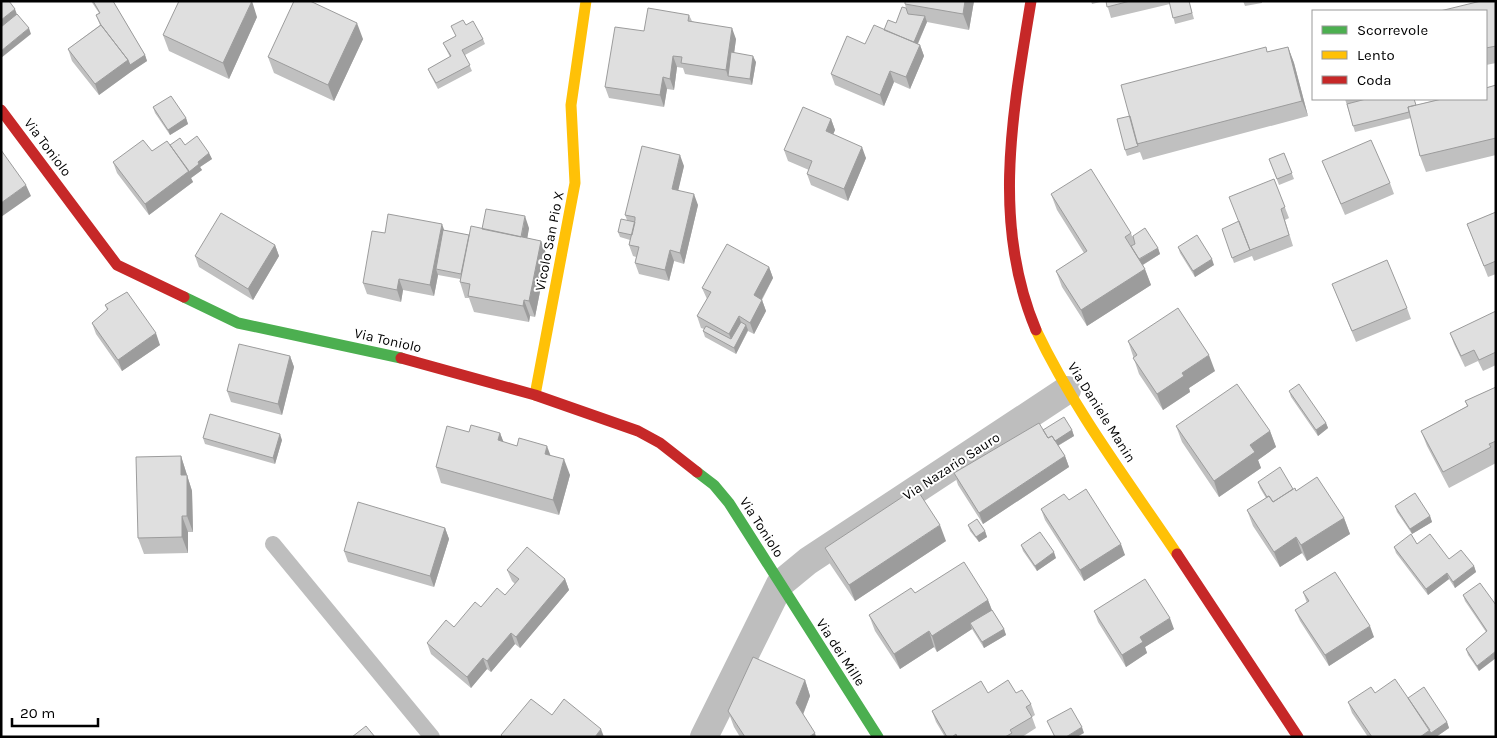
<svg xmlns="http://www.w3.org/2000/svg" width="1497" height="738" viewBox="0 0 1497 738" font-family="Karla,sans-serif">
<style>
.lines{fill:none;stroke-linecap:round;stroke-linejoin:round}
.lane{stroke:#bebebe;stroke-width:16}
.street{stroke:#bebebe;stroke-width:28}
.fast{stroke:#4caf50;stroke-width:11}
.slow{stroke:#ffc107;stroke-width:11}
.jam{stroke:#c62828;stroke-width:11}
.wall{fill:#c0c0c0}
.shaded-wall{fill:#9c9c9c}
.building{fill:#dfdfdf;stroke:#9c9c9c}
.labels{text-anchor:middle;stroke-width:4;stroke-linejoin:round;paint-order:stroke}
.street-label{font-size:14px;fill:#000;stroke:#fff}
</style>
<rect width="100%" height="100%" fill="#fff"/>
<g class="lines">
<path class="lane" d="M273,544L432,737"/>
<path class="street" d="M704,737L780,584L808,561L1067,390"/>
<path class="fast" d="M184,297L238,323L401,358
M697,472L714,485L729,503L878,737"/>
<path class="slow" d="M1036,330C1074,410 1128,481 1177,554
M535,395L575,183L571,105L586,1"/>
<path class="jam" d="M1031,1C1013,111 991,223 1036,330
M1,110L117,265L184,297
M401,358L535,395L638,431L660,443L697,472
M1177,554L1298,737"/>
</g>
<path class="wall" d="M91,1H113L145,55L147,61L132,71L99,95L72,61L68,49L100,25L96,15L99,13Z
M974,1L969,30L927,22L918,44L920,45L924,56L910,89L894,82L884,106L835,85L831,74L884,30L896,23L906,8L905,4Z
M1091,1H1104L1092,4Z
M1106,1H1189L1194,19L1175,24L1170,4L1111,18Z
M1243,1H1262V3L1245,6Z
M1496,1V63L1486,65V11Z
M689,15L692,21L736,39L734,53L756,62L752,85L685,74L683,68L677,67L674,90L667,89L664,107L609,98L605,87L644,31Z
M257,17L229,79L169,51L163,35Z
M466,25L483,39L485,44L465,55L472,71L438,89L430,74L428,69L450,57L443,43L456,36L451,26Z
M363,39L334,101L274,73L268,57Z
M1288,47L1294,63L1308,116L1143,160L1140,152L1127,156L1125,150L1267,52Z
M1496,85V155L1426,172L1420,156L1411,118L1355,132L1345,99H1414L1416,105Z
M153,107L186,118L188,124L170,135L155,113Z
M831,119L835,130L833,134L866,158L848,201L811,185L807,174L809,170L788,161L784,150Z
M170,145H185L209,153L212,159L200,167L202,170L191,178L193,182L149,215L117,173L113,162L152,151Z
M1284,153L1294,179L1279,185L1269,159Z
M1322,161L1390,183L1394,194L1345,215Z
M684,166L678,190L698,205L684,264L674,261L669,281L639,274L635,263L636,257L633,256L629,245L630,240L620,237L618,232L627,220L625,215Z
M1274,179L1289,218L1285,220L1293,246L1254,261L1252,256L1234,263L1222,229L1238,222Z
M1051,194L1131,233L1132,236L1158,248L1160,254L1143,265L1151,285L1087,326L1062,287L1056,271L1084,253L1057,210Z
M1496,212V274L1488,277L1467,224Z
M529,228L527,238L541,241L547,256L535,317L530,316L529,322L474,312L469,298H465L460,282V279L438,275L434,296L403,290L401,302L367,294L363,283L385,233L444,230L469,235L482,229Z
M275,245L279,256L253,300L199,267L195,256Z
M1178,247L1214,265L1195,277L1180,253Z
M769,267L773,278L762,300L766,311L754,334L748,331L736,354L705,337L703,331L704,329L701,328L697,316L707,299L702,288Z
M1332,284L1407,308L1411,319L1356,342Z
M105,305L160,345L122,371L96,334L92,323L107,310Z
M1496,312V365L1483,371L1478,361L1465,367L1454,344L1450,333Z
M1128,341L1215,371L1189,388L1190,392L1163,410L1139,374Z
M290,356L294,367L282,415L231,402L227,391Z
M1496,387V463L1449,488L1427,446L1421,431L1467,406L1465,401Z
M1289,391L1326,423L1328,428L1318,436L1291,397Z
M1176,426L1270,431L1276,447L1258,460L1261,468L1219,497L1182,442Z
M1043,430H1072L1074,436L1058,446L1065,456L1069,467L983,524L958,485L954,473Z
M469,432L500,433L503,442L550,455L570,475L559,515L441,483L436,467Z
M203,438L282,440L275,464L205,444Z
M181,456L192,491L193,532H188V553L144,554L138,538Z
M1258,482L1293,489L1296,491L1344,518L1350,534L1307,561L1302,553L1280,567L1253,526L1247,510L1266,498L1260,488Z
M1069,500L1125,555L1084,581L1045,520L1041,509Z
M1395,506L1430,516L1432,522L1412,534L1397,512Z
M968,525L985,531L987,537L979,542L970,531Z
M445,528L449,539L434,587L348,562L344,551Z
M946,541L855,601L830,564L825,548Z
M1417,544L1449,559L1474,566L1476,572L1455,588L1449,579L1428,595L1396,553L1394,547Z
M1021,545L1056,558L1037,571L1023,551Z
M507,570L565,579L569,590L520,648L515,644L491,672L487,669L471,688L431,654L427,643L454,627L481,607L505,595L515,584L512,581Z
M1303,592L1374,637L1329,666L1300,621L1295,610L1307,603Z
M915,593L988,600L992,610L1004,629L1006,635L984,648L972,629L937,652L934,647L900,669L875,631L869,615Z
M1463,595L1496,605L1479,671L1468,655L1466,649L1486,632L1465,601Z
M1094,611L1174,629L1145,647L1147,653L1126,667L1098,622Z
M805,680L810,696L803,715L816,737H740L734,727L728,711Z
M988,693H1016L1031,704L1035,715L1032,717L1036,728L1022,737H945L936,722L932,711Z
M1375,693L1408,698L1447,722L1449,728L1436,737H1368L1352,713L1348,702Z"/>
<path class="shaded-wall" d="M252,1L257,17L229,79L223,63Z
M965,1H974L969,30L963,14Z
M15,9L19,20L1,35V20Z
M925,16L927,22L914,52L912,46Z
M357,23L363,39L334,101L328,85Z
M29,28L31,34L1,58V51Z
M732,28L736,39L731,76H728L726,70Z
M920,45L924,56L910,89L906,77Z
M1288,47L1294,63L1308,116L1302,101Z
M145,55L147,61L132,71L99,95L95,84L128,60Z
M673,56L677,67L674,90L670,79Z
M753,56L756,62L752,85L750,79Z
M890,71L894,82L884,106L880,95Z
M663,77L667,89L664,107L660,95Z
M186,118L188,124L170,135L168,130Z
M831,119L835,130L830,142L826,131Z
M862,147L866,158L848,201L844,189Z
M209,153L212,159L200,167L202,170L191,178L193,182L149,215L145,204L189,171L198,162Z
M680,155L684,166L676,200L672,189Z
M26,185L31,196L1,217V203Z
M694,194L698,205L684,264L680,253Z
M525,216L529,228L525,252L521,241Z
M442,224L446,235L436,269L438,275L434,296L430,285Z
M541,241L547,256L535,317L529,301Z
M275,245L279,256L253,300L248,289Z
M1158,248L1160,254L1139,267L1137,261Z
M670,250L674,261L669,281L665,270Z
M1212,259L1214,265L1195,277L1193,271Z
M769,267L773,278L758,306L754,295Z
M1145,269L1151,285L1087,326L1081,310Z
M399,279L403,290L401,302L397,290Z
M524,300L530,316L529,322L523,306Z
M762,300L766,311L754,334L750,323Z
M739,316L743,328L733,345L729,334Z
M746,325L748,330L736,354L734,348Z
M156,333L160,345L122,371L118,360Z
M1209,355L1215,371L1189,388L1190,392L1163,410L1157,394L1182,373Z
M290,356L294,367L282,415L278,404Z
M1326,423L1328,428L1318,436L1316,430Z
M1072,430L1074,436L1052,449L1050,443Z
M1270,431L1276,447L1258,460L1261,468L1219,497L1214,481L1250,445Z
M500,433L506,448L498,440Z
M280,434L282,440L275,464L273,458Z
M547,446L553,462L545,454Z
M181,456L192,491L193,532L187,516L181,475Z
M1065,456L1069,467L983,524L979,513Z
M564,459L570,475L559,515L553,500Z
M182,516L188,532V553L182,537Z
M1430,516L1432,522L1412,534L1410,529Z
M1344,518L1350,534L1307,561L1301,545Z
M940,525L946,541L855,601L849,585Z
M445,528L449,539L434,587L430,576Z
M985,531L987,537L979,542L976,537Z
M1296,537L1302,553L1280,567L1274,552Z
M1121,544L1125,555L1084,581L1080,570Z
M1054,552L1056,558L1037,571L1035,566Z
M1474,566L1476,572L1455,588L1453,582Z
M1447,573L1449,579L1428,595L1426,589Z
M565,579L569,590L520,648L516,637Z
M988,600L994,616L970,623L972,629L937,652L932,636Z
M1170,618L1174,629L1145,647L1147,653L1126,667L1122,655L1140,637Z
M1370,626L1374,637L1329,666L1325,655Z
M1004,629L1006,635L984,648L982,642Z
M929,631L934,647L900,669L894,654Z
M511,633L515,644L491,672L487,661Z
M1496,651V658L1479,671L1477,666Z
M483,658L487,669L471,688L467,677Z
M805,680L810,696L801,719L796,703Z
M1447,722L1449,728L1436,737H1420L1430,730Z
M1082,727L1084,733L1077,737H1066Z
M601,729L604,737H595Z
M815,733L816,737H809Z"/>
<path class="building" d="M1,1H9L15,9L1,20Z
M93,1H113L145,55L130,65L128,60L101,25L96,15L100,13Z
M179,1H252L223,63L163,35Z
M294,1H310L357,23L328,85L268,57Z
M905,1H965L963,14L905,4Z
M1106,1H1130L1107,7Z
M1169,1H1189L1192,13L1173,18Z
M1481,1H1496V46L1486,48V11H1440Z
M902,7L906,8L908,14L925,16L914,42L884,30L888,20L896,23Z
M648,8L689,15L688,21L732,28L726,70L681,63L682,57L673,56L670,79L663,77L660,95L605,87L615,27L644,31Z
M17,14L29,28L1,51V27Z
M463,20L466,25L473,21L483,39L462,50L470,65L436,83L428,69L451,56L443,43L456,36L451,26Z
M101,25L128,60L95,84L68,49Z
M874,25L920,45L906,77L890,71L880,95L831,74L847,36L865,44Z
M1266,47L1267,52L1288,47L1302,101L1137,144L1121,85Z
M731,52L753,56L750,79L728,76Z
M1496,85V138L1420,156L1408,107L1442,99H1486V88Z
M171,96L186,118L168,130L153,107Z
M1366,99H1414L1416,105L1408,107L1409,112L1353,126L1347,104Z
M803,107L831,119L826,131L862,147L844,189L807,174L812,161L784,150Z
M1130,116L1138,146L1125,150L1117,119Z
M197,136L209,153L198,162L199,164L189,172L170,145L180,138L185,145Z
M143,140L152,151L167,141L189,171L145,204L113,162Z
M1371,140L1390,183L1341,204L1322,161Z
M642,146L680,155L672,189L694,194L680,253L670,250L665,270L635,263L639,247L629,245L635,220V217L625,215Z
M1,150L26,185L1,203Z
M1284,153L1292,173L1277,179L1269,159Z
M1091,169L1131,233L1125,237L1145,269L1081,310L1056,271L1087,251L1051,194Z
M1274,179L1285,207L1281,209L1289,235L1250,250L1229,197Z
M486,209L525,216L521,237L482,229Z
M1496,212V261L1484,266L1467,224Z
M221,213L275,245L248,289L195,256Z
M388,214L442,224L430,285L399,279L397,290L363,283L372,231L385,233Z
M621,219L635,222L632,235L618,232Z
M1239,221L1250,250L1232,258L1222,229Z
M471,226L541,241L529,301L524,300L523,306L468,296L470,284L460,282Z
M1145,228L1158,248L1139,259L1131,246L1135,244L1133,236Z
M443,230L469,235L461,274L436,269Z
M1197,235L1212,259L1193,271L1178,247Z
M727,244L769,267L754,295L762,300L750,323L739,316L729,334L697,316L711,292L702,288Z
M1387,260L1407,308L1352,331L1332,284Z
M127,292L156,333L118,360L92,323L108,309L105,305Z
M1178,308L1209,355L1182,373L1184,376L1157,394L1133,358L1137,355L1128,341Z
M1496,311V352L1479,360L1474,350L1461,356L1450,333Z
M741,322L746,325L734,348L703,331L706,326L731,339Z
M239,344L290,356L278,404L227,391Z
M1237,384L1270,431L1250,445L1255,452L1214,481L1176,426Z
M1299,384L1326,423L1316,430L1289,391Z
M1496,387V441L1489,444L1491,447L1443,472L1421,431L1468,406L1465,401Z
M210,414L280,434L273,458L203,438Z
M1064,417L1072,430L1055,441L1052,436L1048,438L1043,430Z
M1039,423L1048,438L1052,436L1065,456L979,513L954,473Z
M471,425L500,433L498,440L517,446L519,438L547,446L545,454L564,459L553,500L436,467L447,426L469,432Z
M181,456V475H187V516H182V537L138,538L136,457Z
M1280,467L1293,489L1273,502L1269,496L1267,497L1258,482Z
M1317,477L1344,518L1301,545L1296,537L1274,552L1247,510L1269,496L1273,502L1295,488L1296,491Z
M916,488L940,525L849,585L825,548Z
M1086,489L1121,544L1080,570L1041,509L1064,494L1069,500Z
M1415,493L1430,516L1410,529L1395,506Z
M358,502L445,528L430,576L344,551Z
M977,519L985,531L976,537L968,525Z
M1040,532L1054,552L1035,566L1021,545Z
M1411,534L1417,544L1430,534L1449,559L1461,550L1474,566L1453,582L1447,573L1426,589L1394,547Z
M527,547L565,579L516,637L511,633L487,661L483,658L467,677L427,643L446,620L454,627L475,602L481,607L497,588L505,595L519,579L507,570Z
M964,562L988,600L932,636L929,631L894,654L869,615L911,588L915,593Z
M1335,572L1370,626L1325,655L1295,610L1309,601L1303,592Z
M1145,579L1170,618L1140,637L1143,642L1122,655L1094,611Z
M1480,583L1496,605V651L1477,666L1466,649L1487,631L1463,595Z
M992,610L1004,629L982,642L970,623Z
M753,657L805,680L796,703L815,733L809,737H745L728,711Z
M1395,679L1430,730L1420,737H1372L1348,702L1371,687L1375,693Z
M1008,680L1016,693L1022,690L1031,704L1026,707L1032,717L1010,730L1012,733L1005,737H957L956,734L952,737H947L932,711L981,681L988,693Z
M1424,687L1447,722L1431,733L1408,698Z
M531,699L552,715L564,699L601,729L595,737H503L501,735Z
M1071,708L1082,727L1066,737H1055L1047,721Z
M366,726L375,737H352Z"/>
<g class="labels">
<g class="street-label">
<text transform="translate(48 147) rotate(53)" y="5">Via Toniolo</text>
<text transform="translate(549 241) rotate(-79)" y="5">Vicolo San Pio X</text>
<text transform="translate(388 340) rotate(13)" y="5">Via Toniolo</text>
<text transform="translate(1102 412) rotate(58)" y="5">Via Daniele Manin</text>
<text transform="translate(951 466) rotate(-33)" y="5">Via Nazario Sauro</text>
<text transform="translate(762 527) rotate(57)" y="5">Via Toniolo</text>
<text transform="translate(841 652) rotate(57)" y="5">Via dei Mille</text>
</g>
</g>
<rect width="1497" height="738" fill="none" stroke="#000000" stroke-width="5"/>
<rect x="1312" y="10" width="175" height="90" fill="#ffffff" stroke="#999999"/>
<rect x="1322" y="26" width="25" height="8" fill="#4caf50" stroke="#999999"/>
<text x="1357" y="35" font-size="15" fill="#000000">Scorrevole</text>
<rect x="1322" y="51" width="25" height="8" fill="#ffc107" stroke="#999999"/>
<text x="1357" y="60" font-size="15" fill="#000000">Lento</text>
<rect x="1322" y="76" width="25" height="8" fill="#c62828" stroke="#999999"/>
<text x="1357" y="85" font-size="15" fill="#000000">Coda</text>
<path d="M12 718v8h86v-8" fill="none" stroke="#000000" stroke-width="2.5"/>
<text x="20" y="718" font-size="15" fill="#000000" stroke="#ffffff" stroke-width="4" paint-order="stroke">20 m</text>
</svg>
